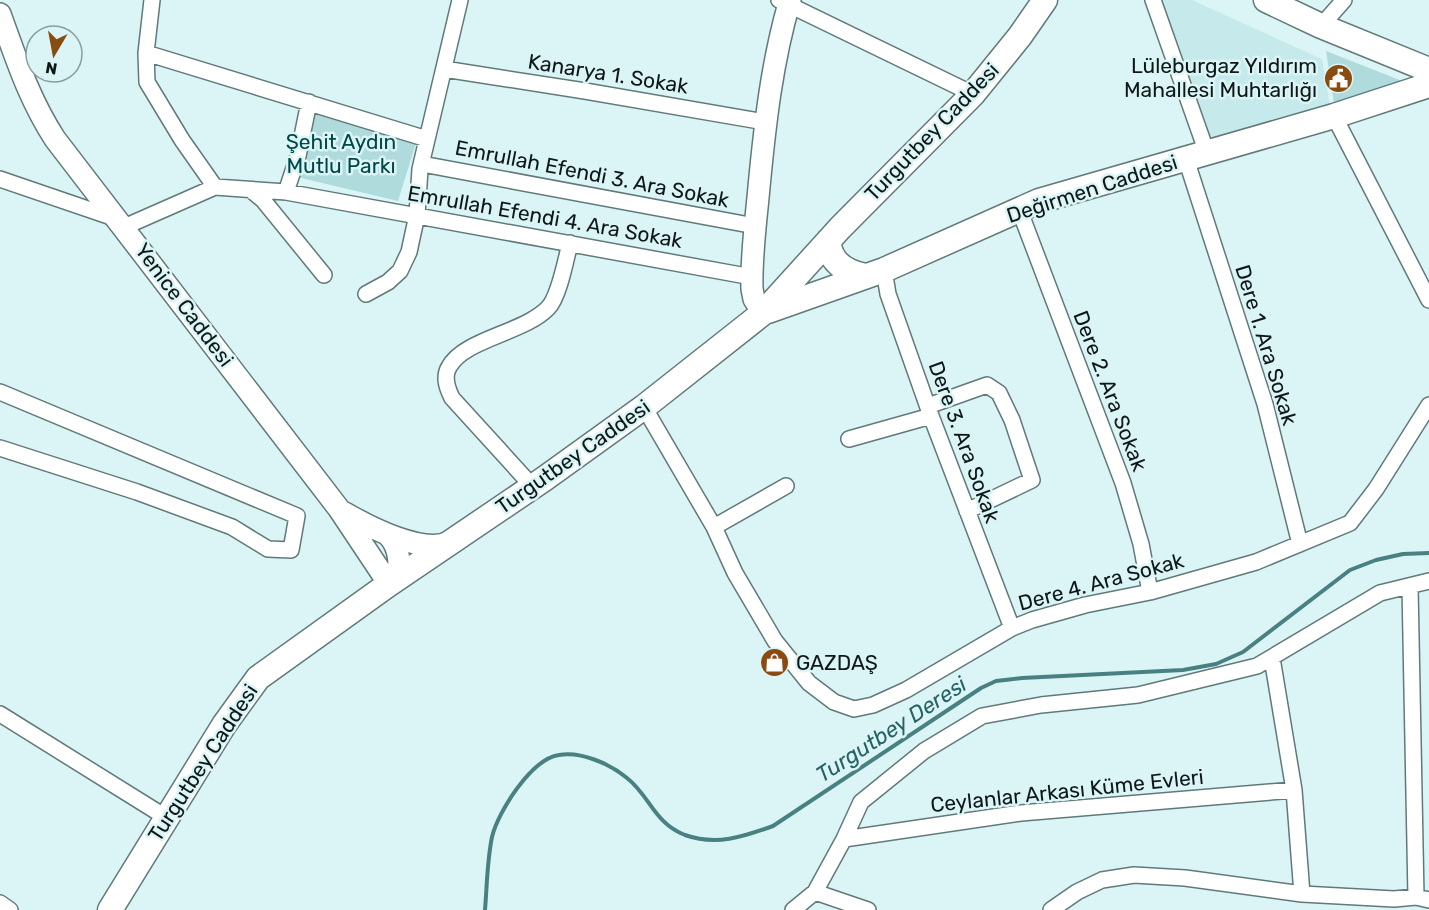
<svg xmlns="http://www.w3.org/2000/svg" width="1429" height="910" viewBox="0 0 1429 910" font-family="Rubik,sans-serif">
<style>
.built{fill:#c6eaeb}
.green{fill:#b0dbdd}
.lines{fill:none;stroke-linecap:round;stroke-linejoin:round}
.stream{stroke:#498082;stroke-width:4}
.street-casing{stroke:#617979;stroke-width:18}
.secondary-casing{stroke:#617979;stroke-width:24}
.primary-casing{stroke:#617979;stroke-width:27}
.street{stroke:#fff;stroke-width:15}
.secondary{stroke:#fff;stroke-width:21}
.primary{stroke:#fff;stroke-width:24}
.labels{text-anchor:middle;stroke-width:5;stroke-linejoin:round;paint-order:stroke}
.poi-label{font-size:21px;fill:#0f1818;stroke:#dbf5f6;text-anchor:end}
.street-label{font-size:21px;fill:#0f1818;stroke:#dbf5f6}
.park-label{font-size:21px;fill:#004749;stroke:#dbf5f6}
.water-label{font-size:22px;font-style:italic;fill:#256265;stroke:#dbf5f6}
</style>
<rect width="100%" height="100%" fill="#dbf5f6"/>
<path class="built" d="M1159,0H1192L1322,59L1331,111L1213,144L1205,135Z"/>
<path class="green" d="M1326,51L1415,86L1334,104Z
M316,113L416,143L398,201L297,177Z"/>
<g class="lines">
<path class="stream" d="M485,910C487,886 487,861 492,837C498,812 531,759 559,755C581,751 610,764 627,778C650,796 654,823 685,835C716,846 743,837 773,826L981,688L996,681L1022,678L1183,670L1216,664L1243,652L1350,570L1376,560L1403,554L1429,553"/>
<defs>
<path id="street" d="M152,0L146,53L147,82L182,140L215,187
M779,0L973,94
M1153,0L1207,153
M1321,26L1344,0
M146,53L427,139
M444,69L585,91L765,122
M1334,116L1429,300
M1186,159L1265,404L1300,544
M422,164L755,226
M0,179L117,219
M251,190L263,200L324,275
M286,192L298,156L309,102
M1019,209L1123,483L1141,544L1150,592
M124,227L215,187L286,192L752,277
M884,270L888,294L931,416L1012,628
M366,294L388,282L400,271L409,252L417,215L420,169L460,0
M0,392L297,516L291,550L268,549L232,527L137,492L0,448
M928,406L987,385L999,393L1012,420L1032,480L967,511
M644,407L714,527L735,573L775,641L809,683L834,702L854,709L873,705L906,690L1012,628L1032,620L1085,605L1150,592L1256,562L1350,523L1376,489L1429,405
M849,439L931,416
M533,487L452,398C447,388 443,377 449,367C464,339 524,333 548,308C559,297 566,259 570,243
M714,527L786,486
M1410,586L1416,897
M1272,658L1294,790L1302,894
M0,714L167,818
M844,839L1021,813L1294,790
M815,892L868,910
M0,903L10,910
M793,910L815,892L844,839L861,802L924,751L982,716L1041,705L1138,695L1257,666L1380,593L1429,581
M1051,910L1077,892L1102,880L1134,875L1185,878L1302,894L1394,899L1416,897L1429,900"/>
<path id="secondary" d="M0,14C16,58 29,99 55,139L339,509L389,584C392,580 396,577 397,572C402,560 396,540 385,533
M763,313L754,299L752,289C751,255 756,221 759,187C765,124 772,61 790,0
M345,513C369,527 423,555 450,542"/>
<path id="primary" d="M1266,0L1321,26L1429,70
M829,240C828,262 846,272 865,276
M768,311L884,270L1039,201L1334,116L1429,85
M110,910L224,725L258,678L389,584L544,479L644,407L763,313L840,228L973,94L1020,36L1045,0"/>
</defs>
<use href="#street" class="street-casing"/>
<use href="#secondary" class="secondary-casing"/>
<use href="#primary" class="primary-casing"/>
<use href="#street" class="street"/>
<use href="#secondary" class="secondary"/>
<use href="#primary" class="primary"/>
</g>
<defs>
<symbol id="civic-disc" viewBox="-11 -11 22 22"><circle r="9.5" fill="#894b0f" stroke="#dbf5f6"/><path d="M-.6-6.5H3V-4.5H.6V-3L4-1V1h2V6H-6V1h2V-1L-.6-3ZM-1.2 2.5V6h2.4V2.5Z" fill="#fff"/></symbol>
<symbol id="shop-disc" viewBox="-11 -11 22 22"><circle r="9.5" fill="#894b0f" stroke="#dbf5f6"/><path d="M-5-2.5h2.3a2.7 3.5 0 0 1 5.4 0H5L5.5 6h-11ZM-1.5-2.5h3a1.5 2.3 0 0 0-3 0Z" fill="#fff"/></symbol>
</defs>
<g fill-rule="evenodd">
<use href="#civic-disc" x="1322" y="62" width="33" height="33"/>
<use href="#shop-disc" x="758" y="646" width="33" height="33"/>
</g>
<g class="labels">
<g class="poi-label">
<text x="1317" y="73">Lüleburgaz Yıldırım<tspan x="1317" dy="24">Mahallesi Muhtarlığı</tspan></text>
<text x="796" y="670" text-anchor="start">GAZDAŞ</text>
</g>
<g class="street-label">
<text transform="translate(608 74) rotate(9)" y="7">Kanarya 1. Sokak</text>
<text transform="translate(932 132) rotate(-46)" y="7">Turgutbey Caddesi</text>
<text transform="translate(592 174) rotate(11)" y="7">Emrullah Efendi 3. Ara Sokak</text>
<text transform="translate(1092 189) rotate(-18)" y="7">Değirmen Caddesi</text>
<text transform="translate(545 217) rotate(10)" y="7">Emrullah Efendi 4. Ara Sokak</text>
<text transform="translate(184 305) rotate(53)" y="7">Yenice Caddesi</text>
<text transform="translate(1266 345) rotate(73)" y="7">Dere 1. Ara Sokak</text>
<text transform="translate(1110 391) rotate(69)" y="7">Dere 2. Ara Sokak</text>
<text transform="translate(964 442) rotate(70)" y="7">Dere 3. Ara Sokak</text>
<text transform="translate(573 457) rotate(-35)" y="7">Turgutbey Caddesi</text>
<text transform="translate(1101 582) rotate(-15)" y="7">Dere 4. Ara Sokak</text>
<text transform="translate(203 763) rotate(-57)" y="7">Turgutbey Caddesi</text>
<text transform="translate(1067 791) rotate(-6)" y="7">Ceylanlar Arkası Küme Evleri</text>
</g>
<g class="park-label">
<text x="341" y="149">Şehit Aydın<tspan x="341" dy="24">Mutlu Parkı</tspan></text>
</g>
<g class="water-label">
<text transform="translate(891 729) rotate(-33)" y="8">Turgutbey Deresi</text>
</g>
</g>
<g transform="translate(54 54) rotate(190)"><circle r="28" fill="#dbf5f6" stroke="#899d9d" stroke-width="1.5"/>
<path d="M0-4.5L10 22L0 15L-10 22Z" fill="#894b0f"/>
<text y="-9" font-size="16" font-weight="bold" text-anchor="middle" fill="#0f1818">N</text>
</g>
</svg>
